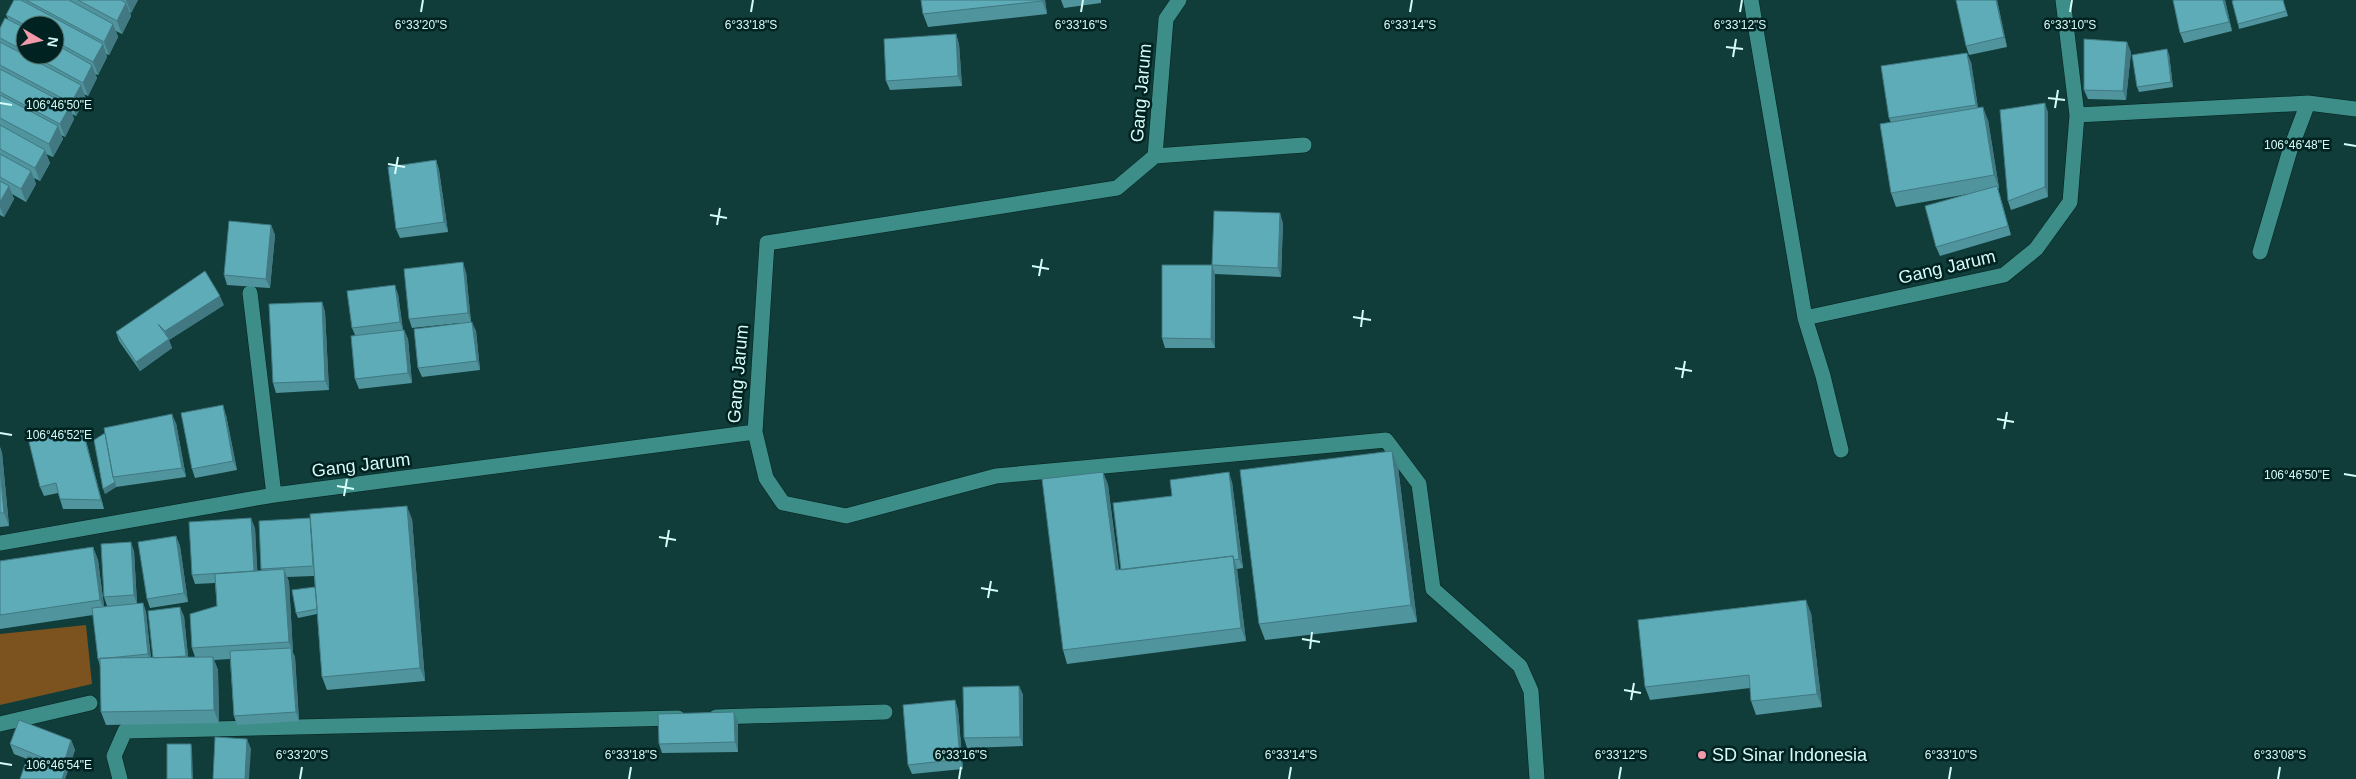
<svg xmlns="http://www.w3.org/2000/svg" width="2356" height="779" viewBox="0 0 2356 779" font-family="Helvetica,sans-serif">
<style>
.green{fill:#7c521f}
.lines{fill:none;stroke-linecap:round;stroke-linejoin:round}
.street-casing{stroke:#07211f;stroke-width:16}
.street{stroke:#3d8e88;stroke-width:15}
.wall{fill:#50949e;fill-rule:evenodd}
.shaded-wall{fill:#417881}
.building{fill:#5dacb8;stroke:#417881}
.ticks{fill:none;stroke:#d6fcf8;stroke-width:2}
.poi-dot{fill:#f39aaa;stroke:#002220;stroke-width:2}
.labels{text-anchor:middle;stroke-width:5;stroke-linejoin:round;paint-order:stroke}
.street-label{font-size:18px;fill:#d6fcf8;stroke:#002220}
.poi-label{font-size:18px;fill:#d6fcf8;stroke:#002220;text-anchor:start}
.ticks-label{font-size:12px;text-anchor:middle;fill:#d6fcf8;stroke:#002220;stroke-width:5;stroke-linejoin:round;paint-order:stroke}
</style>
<rect width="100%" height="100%" fill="#103c39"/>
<path class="green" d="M86,625L92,684L0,705V634Z"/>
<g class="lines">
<defs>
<path id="street" d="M1751,0L1805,318L1823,376L1841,450
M2063,0L2077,115L2308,103L2356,109
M1155,156L1304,145
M2260,252L2290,150L2308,103
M250,293L274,495
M1805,318L2004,275L2036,249L2070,202L2077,115
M755,432L766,478L783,503L846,516L996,476L1386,440L1419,484L1433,589L1520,666L1531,691L1537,779
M0,543L274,495L755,432L767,243L1117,188L1155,156L1166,19L1179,0
M716,717L885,712
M0,724L90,703
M120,779L114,756L125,731L678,718"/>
</defs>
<use href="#street" class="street-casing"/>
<use href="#street" class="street"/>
</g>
<path class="wall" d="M14,0H138L131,13L130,12L131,16L122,34L116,31L118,37L109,55L106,54L107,57L98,75L95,74L97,78L88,96L84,94L86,99L76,116L72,114L74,119L65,137L61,135L63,139L53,157L46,154L50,163L40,181L34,178L36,184L26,202L12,194L14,199L4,217L0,215V28L8,19L6,15ZM25,25H55V55H25Z
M921,0H1045L1047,14L928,27L923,14Z
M1061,0H1101V3L1064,8Z
M1997,0L2007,47L1969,55L1966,46Z
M2173,0H2225L2232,31L2184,43L2180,33Z
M2283,0L2288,16L2239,29L2238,24Z
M956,34L959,44L962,86L890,90L886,81Z
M2131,52L2126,100L2088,99L2084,90Z
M2169,54L2173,87L2139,92L2137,87Z
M1971,62L1978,108L1988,120L1999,188L1998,189L2011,235L1940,256L1936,247L1968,194L1896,207L1891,193V123L1889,118Z
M2048,112V197L2011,210L2008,201Z
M436,160L439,170L448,232L400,238L396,229Z
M1283,223L1281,277L1215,274L1212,265Z
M271,225L275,235L270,288L227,285L224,275Z
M1212,265L1215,274V348H1165L1162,338Z
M466,272L471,322L476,331L480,370L422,377L418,368L460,323L412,328L409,319Z
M398,294L403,330H404L408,339L412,383L359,389L355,379V335L352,328Z
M322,302L325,312L329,390L276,393L273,383Z
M224,305L169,340L172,348L140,371L119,341L116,332Z
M226,415L237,470L195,478L192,469Z
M176,423L186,477L116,487L105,494L94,440Z
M85,437L104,509H63L58,493L44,496L40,487Z
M0,447L2,453L9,526L0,527Z
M1398,467L1417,622L1265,640L1259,624Z
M1103,472L1108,485L1119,570H1121L1172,496L1232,482L1243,568L1237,569L1246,641L1067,664L1063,650Z
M412,519L425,681L327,690L322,677L317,614L298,618L296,613L315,587L314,576L287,577L289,582L293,653L295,657L299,721L237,725L234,716L230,659L214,660L218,670L219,723L106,725L101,712L100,666L98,659L93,615L0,629V561L93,547L98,560L104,607L107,606L104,597L134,551L137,603H143L146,612L151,658H153L184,616L188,657H195L192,648L217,606L215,583L195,584L192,575L255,528L257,571H262L261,569Z
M176,536L180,546L188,602L150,608L147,599Z
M1811,613L1822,707L1756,715L1751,701L1750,688L1650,700L1645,687Z
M1019,686L1023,695V746L967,748L964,738Z
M955,700L958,710L963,769L912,774L908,765Z
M738,722V752L662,753L659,744Z
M71,740L75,750L65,779H20L27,759L14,754L10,744Z"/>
<path class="shaded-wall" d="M126,0H138L131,13Z
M1042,0H1045L1047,14Z
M1996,0H1997L2007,47L2004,37Z
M2223,0H2225L2232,31L2229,22Z
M126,3L131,16L122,34L117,21Z
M113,24L118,37L109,55L104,42Z
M956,34L959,44L962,86L958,76Z
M2127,42L2131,52L2126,100L2123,91Z
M103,44L107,57L98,75L93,62Z
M2167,49L2169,54L2173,87L2171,82Z
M1967,53L1971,62L1979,114L1976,105Z
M92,65L97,78L88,96L83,83Z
M81,85L86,99L76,116L71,103Z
M2045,103L2048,112V197L2045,187Z
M70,106L74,119L65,137L60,124Z
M1983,107L1988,120L1999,188L1994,175Z
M58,126L63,139L53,157L49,144Z
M45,150L50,163L40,181L35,168Z
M436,160L439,170L448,232L444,222Z
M31,171L36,184L26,202L21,189Z
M9,186L14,199L4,217L0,207V202Z
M1997,186L2000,195L2011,235L2008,226Z
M1280,213L1283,223L1281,277L1278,268Z
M271,225L275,235L270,288L266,279Z
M463,262L466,272L471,322L468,313Z
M1212,265L1215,274V348L1211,339Z
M395,285L398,294L403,331L400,322Z
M220,296L224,305L169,340L172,348L140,371L136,362L168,340L165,331Z
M322,302L325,312L329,390L325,381Z
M472,322L476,331L480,370L477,361Z
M404,330L408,339L412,383L408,373Z
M223,405L226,415L237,470L233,461Z
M172,414L176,423L186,477L182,468Z
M82,428L85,437L104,509L101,500Z
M0,447L2,453L9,526L4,513L0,468Z
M1392,451L1398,467L1417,622L1411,605Z
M1103,472L1108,485L1120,584L1116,570Z
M1229,472L1232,482L1243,568L1239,559Z
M115,482L116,487L105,494L103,489Z
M407,506L412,519L425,681L420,668Z
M251,518L255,528L258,581L254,572Z
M176,536L180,546L188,602L184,593Z
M131,542L134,551L137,605L134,595Z
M93,547L98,560L105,613L100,600Z
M1233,556L1237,569L1246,641L1241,628Z
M284,569L289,582L293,653L295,657L299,721L296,712L292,650L289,642Z
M1806,600L1811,613L1822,707L1817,694Z
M143,603L146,612L151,663L148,654Z
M180,607L184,616L189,665L186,656Z
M213,657L218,670L219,723L214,710Z
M1019,686L1023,695V746L1020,737Z
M955,700L958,710L963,769L960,759Z
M734,712L738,722V752L735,742Z
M247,739L251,749L249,779H245Z
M71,740L75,750L65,779H62L65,770L63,766Z
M191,744L192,749L193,779H192Z"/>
<path class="building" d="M14,0H21L103,44L93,62L55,41V25H25L6,15Z
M26,0H69L113,24L104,42Z
M78,0H121L126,3L117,21Z
M921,0H1042V1L923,14Z
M1956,0H1996L2004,37L1966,46Z
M2173,0H2223L2229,22L2180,33Z
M2235,0H2283L2286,11L2238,24L2232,1Z
M5,18L25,28V51L0,38V28Z
M956,34L958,76L886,81L884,39Z
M2084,39L2127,42L2123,91L2084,90Z
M0,42L81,85L71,103L0,65Z
M55,44L92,65L83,83L32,55H55Z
M2167,49L2171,82L2137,87L2132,55Z
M1967,53L1976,105L1889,118L1881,66Z
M0,69L70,106L60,124L0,92Z
M0,95L58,126L49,144L0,118Z
M2045,103V187L2008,201L2000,110Z
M1983,107L1994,175L1891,193L1880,124Z
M0,125L45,150L35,168L0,149Z
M0,154L31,171L21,189L0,177Z
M436,160L444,222L396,229L388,167Z
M0,181L9,186L0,202Z
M1997,186L2008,226L1936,247L1925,206Z
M1214,211L1280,213L1278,268L1212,265Z
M229,221L271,225L266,279L224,275Z
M463,262L468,313L409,319L404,269Z
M1162,265H1212L1211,339L1162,338Z
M205,271L220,296L165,331L158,324L169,339L136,362L116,332Z
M395,285L400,322L352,328L347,291Z
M322,302L325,381L273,383L269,304Z
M472,322L477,361L418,368L414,329Z
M404,330L408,373L355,379L351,336Z
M223,405L233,461L192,469L181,413Z
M172,414L182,468L113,477L104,428Z
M82,428L101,500L60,499L56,483L40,487L29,442Z
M105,433L113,477L115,482L103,489L94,440Z
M1392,451L1411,605L1259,624L1240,470Z
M0,468L4,513H0Z
M1103,472L1116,570L1233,556L1241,628L1063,650L1042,479Z
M1229,472L1239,559L1234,560L1233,556L1121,570L1113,503L1172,496L1170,480Z
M407,506L420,668L322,677L310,514Z
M251,518L254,571L192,575L189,522Z
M310,518L313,566L261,569L259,521Z
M176,536L184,593L147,599L138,542Z
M131,542L134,595L104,597L101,544Z
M93,547L100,600L0,615V561Z
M284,569L289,642L192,648L190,614L217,606L215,574Z
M315,587L317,609L296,613L292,590Z
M1806,600L1817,694L1751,701L1749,675L1645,687L1638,620Z
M143,603L148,654L98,659L92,608Z
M180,607L186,656L174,657L153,658L148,611Z
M291,648L296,712L234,716L230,651Z
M213,657L214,710L101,712L100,658Z
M1019,686L1020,737L964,738L963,687Z
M955,700L960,759L908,765L903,705Z
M734,712L735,742L659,744L658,714Z
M19,720L71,740L63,766L10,744Z
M215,737L247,739L245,779H213Z
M167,744H191L192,779H167Z
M28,756L65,770L62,779H20Z"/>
<path class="ticks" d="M421,12L423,0M751,12L753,0M1081,12L1083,0M1410,12L1412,0M1740,12L1742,0M2070,12L2072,0M1726,47L1743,49M1733,57L1736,39M2048,98L2065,100M0,103L12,105M2055,108L2058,90M2344,144L2356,146M388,164L405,167M395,174L398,157M710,215L727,218M717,225L720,208M1032,266L1049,269M1039,276L1042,259M1353,317L1371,320M1361,327L1363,310M1675,368L1692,371M1682,378L1685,361M1997,419L2014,422M2004,429L2007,412M0,433L12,435M2344,474L2356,476M337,486L354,489M344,496L347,479M659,537L676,540M666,547L669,530M981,588L998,591M988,598L991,581M1302,639L1320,642M1310,649L1312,632M1624,690L1641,693M1631,700L1634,683M0,763L12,765M300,779L302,767M629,779L631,767M959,779L961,767M1289,779L1291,767M1619,779L1621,767M1949,779L1951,767M2278,779L2280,767"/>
<circle class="poi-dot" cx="1702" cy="755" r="5"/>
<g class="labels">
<g class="street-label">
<text transform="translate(1141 93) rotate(-85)" y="6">Gang Jarum</text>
<text transform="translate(1947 267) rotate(-13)" y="6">Gang Jarum</text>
<text transform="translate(738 374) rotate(-85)" y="6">Gang Jarum</text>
<text transform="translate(361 465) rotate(-7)" y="6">Gang Jarum</text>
</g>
<g class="poi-label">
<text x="1712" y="761">SD Sinar Indonesia</text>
</g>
</g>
<g class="ticks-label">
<text x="421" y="29">6°33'20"S</text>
<text x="751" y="29">6°33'18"S</text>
<text x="1081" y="29">6°33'16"S</text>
<text x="1410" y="29">6°33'14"S</text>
<text x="1740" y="29">6°33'12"S</text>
<text x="2070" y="29">6°33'10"S</text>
<text x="59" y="109">106°46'50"E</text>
<text x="2297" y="149">106°46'48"E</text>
<text x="59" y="439">106°46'52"E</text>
<text x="2297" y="479">106°46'50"E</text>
<text x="302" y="759">6°33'20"S</text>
<text x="631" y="759">6°33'18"S</text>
<text x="961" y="759">6°33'16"S</text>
<text x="1291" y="759">6°33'14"S</text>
<text x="1621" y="759">6°33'12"S</text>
<text x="1951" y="759">6°33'10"S</text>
<text x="2280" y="759">6°33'08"S</text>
<text x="59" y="769">106°46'54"E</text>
</g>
<g transform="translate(40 40) rotate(99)"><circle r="24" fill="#002220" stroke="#567976"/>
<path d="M0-4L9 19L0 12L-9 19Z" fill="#f39aaa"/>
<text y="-8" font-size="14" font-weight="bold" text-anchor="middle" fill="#d6fcf8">N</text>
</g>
</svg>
